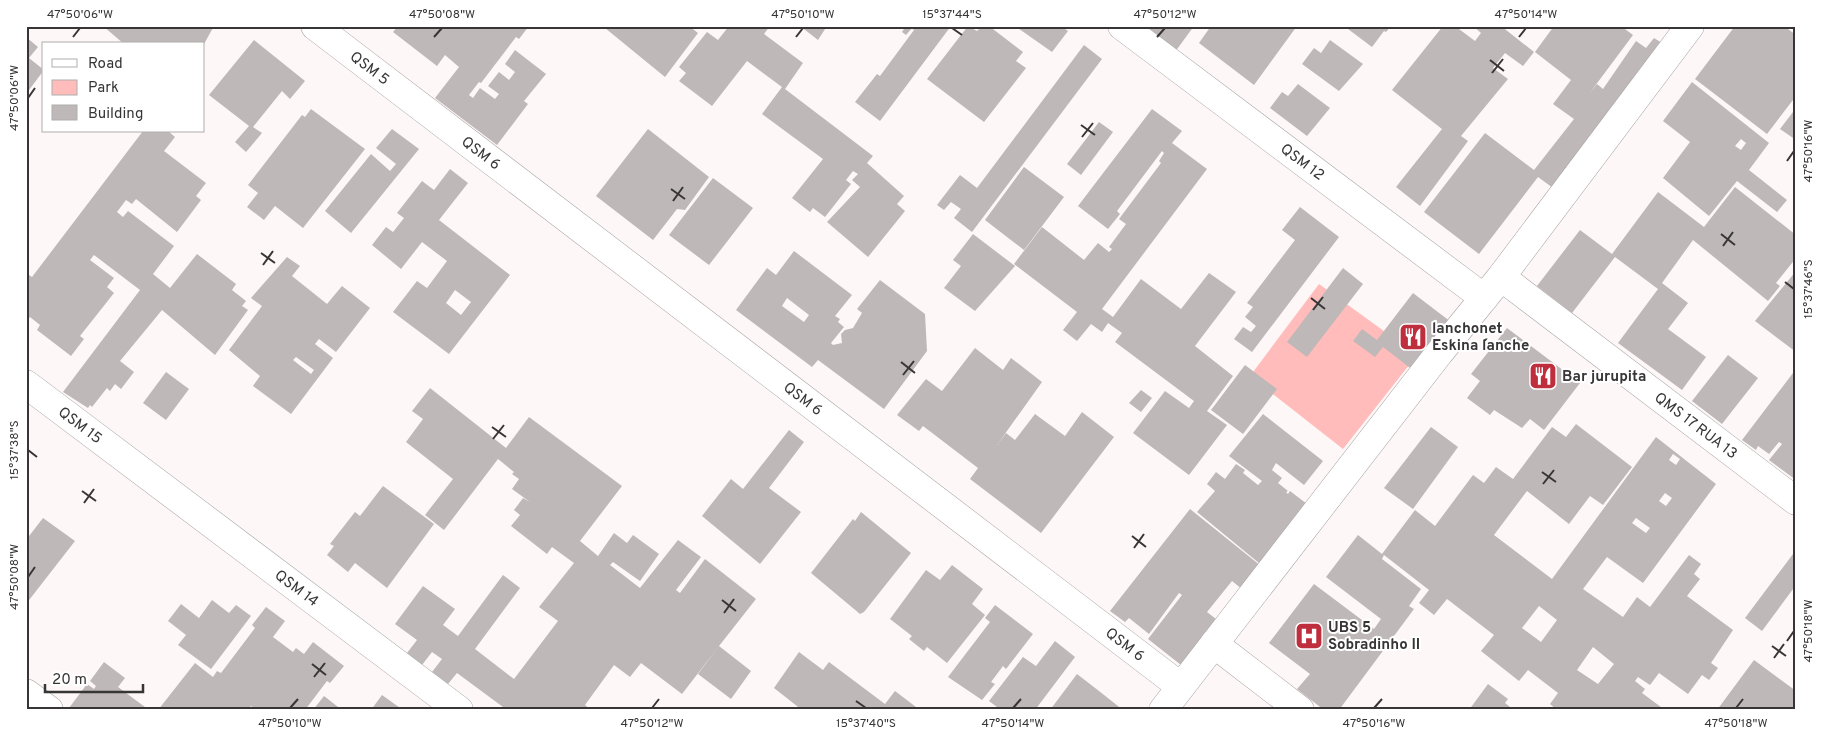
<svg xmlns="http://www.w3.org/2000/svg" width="1822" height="736" viewBox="0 0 1822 736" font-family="Overpass,sans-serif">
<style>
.green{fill:#ffbcba}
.building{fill:#beb8b8;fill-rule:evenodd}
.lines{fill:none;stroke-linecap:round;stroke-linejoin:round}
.minor-casing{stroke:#a8a2a2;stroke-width:29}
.minor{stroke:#fff;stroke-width:28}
.ticks{fill:none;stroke:#373535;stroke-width:2}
.labels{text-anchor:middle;stroke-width:4;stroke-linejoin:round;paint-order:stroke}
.street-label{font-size:15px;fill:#373535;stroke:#fff}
.poi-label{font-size:15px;font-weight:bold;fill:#373535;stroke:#fff;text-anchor:start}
.neatline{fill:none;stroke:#373535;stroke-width:2}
.ticks-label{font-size:12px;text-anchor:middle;fill:#373535}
</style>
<rect width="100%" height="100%" fill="#fef7f7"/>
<path class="green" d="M1319,284L1417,355L1343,449L1250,376Z"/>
<path class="building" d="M103,26H214L204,44H124Z
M398,26H529L519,39L516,37L481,83L479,82L469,95L473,98L480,88L495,99L499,94L488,86L499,72L509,80L515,72L505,64L515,50L546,74L524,101L528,104L497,145L435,98L459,67L445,55L437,66L393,32Z
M606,26H689L698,33L665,77L605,28Z
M729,26H770L764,34L803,63L785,89L873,156L867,163L904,196L897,204L905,211L868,257L827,222L860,187L852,180L858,174L853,171L846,180L851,184L825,217L813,208L810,212L792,198L823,159L762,114L782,87L747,61L712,106L679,81L686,73L679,67L707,32L718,40Z
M800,26H827L818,40Z
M906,26H951L880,121L855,102L877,74L880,76L914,30L912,28L906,35L902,32Z
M968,26L977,31L982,26H989L1023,52L1016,61L1026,68L984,122L927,79Z
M1015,26H1061L1068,31L1052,52Z
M1142,26H1194L1175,52Z
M1211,26H1297L1254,85L1199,43Z
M1344,26H1391L1386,32L1384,31L1372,47Z
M1443,26H1455L1475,41L1481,33L1473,26H1501L1534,52L1523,66L1505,53L1493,68L1508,79L1461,136L1468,141L1420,206L1396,187L1442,129L1392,90Z
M1554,26H1621L1633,35L1589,94L1597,84L1603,89L1636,41L1646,48L1654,38L1662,43L1553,188L1538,177L1479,254L1424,212L1485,133L1534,170L1574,119L1553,104L1571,80L1535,52Z
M1735,26H1784L1796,35V96L1767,134L1695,79Z
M26,37L38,47L29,58L44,70L26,94Z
M254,40L305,81L290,99L282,91L253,127L262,133L246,152L235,142L249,126L209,95Z
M1330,40L1363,64L1339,91L1302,64L1314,48L1321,53Z
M1084,45L1102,59L972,232L954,218L961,209L951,202L944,210L937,205L960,175L977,188Z
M1692,82L1769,143L1749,170L1787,200L1777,212L1737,181L1709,216L1663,178L1690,142L1663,121ZM1741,139L1746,143L1741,150L1735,146Z
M1298,84L1330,108L1307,136L1270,108L1282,92L1288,96Z
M1796,108V140L1780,129Z
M311,109L365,149L303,228L275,206L264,220L247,207L258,193L248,185L302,115L305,117Z
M1152,109L1182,131L1172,143L1207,169L1102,309L1113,317L1141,279L1181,309L1209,273L1236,292L1195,346L1233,376L1207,411L1227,425L1189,475L1133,433L1165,391L1189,408L1194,401L1115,342L1122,333L1108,323L1102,332L1091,324L1077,341L1063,330L1077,312L1014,264L1042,227L1084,260L1098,243L1109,252L1112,249L1109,247L1126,224L1119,219L1161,163L1159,161L1164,153L1162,151L1117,211L1120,214L1108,229L1078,206Z
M1099,122L1113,132L1081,175L1067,164Z
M392,129L419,149L351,233L325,211L371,154L390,171L396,164L376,148Z
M648,129L709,177L685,210L677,209L653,240L596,196Z
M143,131H168L175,137L164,151L206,183L196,196L201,200L177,232L136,199L132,204L126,200L117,212L123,217L128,211L174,246L153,274L170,288L197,254L236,284L232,290L246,301L242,306L248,310L215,355L162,310L120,361L134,372L121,389L115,384L110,391L107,388L92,407L90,405L88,408L63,392L140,290L94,255L90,260L114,278L107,287L114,293L80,336L84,339L71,356L37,330L40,325L30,317L26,322V273L32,277Z
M1024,167L1064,197L1024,250L985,220Z
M450,169L468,183L439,220L510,275L449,354L393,312L417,281L427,288L447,261L422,242L401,269L372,245L386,227L393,232L404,218L397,213L422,181L434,190ZM455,290L471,302L461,315L446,303Z
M713,178L753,208L709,265L669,235Z
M1735,187L1796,235V258L1776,283L1780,286L1768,301L1693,240L1662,283L1688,303L1668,329L1706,357L1682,390L1618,343L1658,289L1615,257L1572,313L1537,286L1580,230L1612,254L1658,192L1704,227Z
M1300,207L1339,237L1252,352L1234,339L1243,327L1251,332L1256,326L1245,317L1253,307L1247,303L1295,240L1282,230Z
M973,234L1015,266L975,311L944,288L961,266L953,260Z
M794,251L852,295L835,316L840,319L838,322L844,327L831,343L833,345L842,343L841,334L845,330L853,328L862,313L857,309L880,280L925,314L927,351L884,409L818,360L812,367L736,310L767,268L776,275ZM787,298L809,315L804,322L782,306Z
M287,257L300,266L292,276L327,304L342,286L370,308L336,352L319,339L315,344L333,358L291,414L253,386L260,376L229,350L262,306L251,298ZM296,357L314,370L311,374L293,360Z
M1343,268L1363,284L1307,357L1287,342Z
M1796,271V352L1755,321Z
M1413,293L1451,322L1414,371L1383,347L1375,357L1353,341L1362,329L1377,340Z
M1507,328L1580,383L1544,430L1530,419L1522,428L1494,410L1490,415L1467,398L1480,381L1471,374Z
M975,348L1003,370L1011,358L1042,382L997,445L1006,433L1015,440L1035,414L1065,436L1082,412L1114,437L1041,533L970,479L978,468L923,426L919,431L897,415L926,379L942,391Z
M1728,355L1758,378L1722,424L1692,401Z
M1245,365L1277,389L1243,434L1211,410Z
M1796,369V480L1769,460L1782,444L1779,442L1769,454L1758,446L1756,450L1742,440Z
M166,372L189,389L166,420L143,403Z
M430,388L506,448L529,417L622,486L580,541L598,556L614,533L627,543L633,535L659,554L640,581L613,562L610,565L640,588L678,540L701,557L676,590L680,593L705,559L756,599L719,646L751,671L731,699L698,674L719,646L682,694L641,663L630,677L614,665L585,705L591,710H507L457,673L448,684L432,672L442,659L432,652L422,665L407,653L417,640L395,624L423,586L455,609L443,625L458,636L503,575L520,588L475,649L514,679L558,621L539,607L574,563L552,547L547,554L511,526L520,515L514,510L523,498L530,502L512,489L519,479L512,474L514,472L498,459L444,530L425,515L453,479L406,442L423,419L412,411Z
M1141,390L1152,398L1141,412L1129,403Z
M1263,414L1323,461L1304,485L1276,463L1272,470L1282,478L1278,483L1288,491L1286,492L1288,494L1290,491L1311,507L1265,568L1197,512L1215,491L1207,484L1216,472L1225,479L1236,464L1245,470L1243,473L1258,485L1262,481L1229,456Z
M1576,424L1632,467L1603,505L1590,496L1569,524L1527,491L1494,535L1552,579L1656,437L1716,484L1643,583L1607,557L1583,589L1623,617L1637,597L1650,607L1689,555L1701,564L1694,574L1700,579L1687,596L1733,630L1711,663L1718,668L1709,680L1702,675L1688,694L1659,673L1650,685L1638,677L1635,681L1645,689L1642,693L1665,710H1557L1550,704L1558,693L1528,670L1519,681L1481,651L1494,635L1447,599L1434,615L1419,603L1429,590L1384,555L1382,559L1421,589L1409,606L1414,609L1339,710H1324L1297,689L1310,674L1269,643L1314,584L1374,629L1381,619L1326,577L1358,535L1382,554L1415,510L1435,526L1473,475L1484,483L1496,467L1513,479L1552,427L1566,437ZM1673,454L1680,459L1676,465L1669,460ZM1665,493L1672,498L1666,506L1659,501ZM1636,518L1650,528L1646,533L1632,523ZM1539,606L1557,620L1541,642L1522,628ZM1593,647L1614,664L1598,684L1577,670Z
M1431,427L1458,447L1413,509L1384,488Z
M789,430L804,442L769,488L801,512L760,564L702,516L731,479L743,489Z
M383,486L434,524L387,588L355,563L348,572L327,555L334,546L330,544L355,512L360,516Z
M1190,509L1261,566L1242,589L1232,581L1207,612L1216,619L1181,665L1148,639L1182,595L1179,593L1149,634L1129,618L1125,622L1110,611Z
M861,512L911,553L864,612L860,614L811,573L853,519L855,521Z
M43,518L75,541L26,604V540Z
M1796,550V585L1762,631L1745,618Z
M952,565L983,589L972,604L985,615L947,663L927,647L924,651L909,639L912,636L890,619L926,570L940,580Z
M212,600L229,613L236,605L251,616L211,669L178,645L186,635L168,621L181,604L199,618Z
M995,605L1033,634L1006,669L1003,666L991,682L995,684L982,700L948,677L990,622L985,618Z
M266,607L285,621L273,637L293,652L296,648L304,654L313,642L344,666L330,683L327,681L305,710H256L251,706L248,710H192L190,708L188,710H158L195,663L213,677L217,671L221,673L255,628L252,625Z
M1055,641L1075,657L1035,710H1001L989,701L1023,657L1036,666Z
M799,652L823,670L829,662L885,704L895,691L916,707L914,710H802L774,688Z
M1754,660L1796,691V710H1717Z
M104,662L125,678L118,687L149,710H72L69,708L87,684L94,689L96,686L90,681Z
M1077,674L1099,691L1123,710H1050Z
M1488,684L1508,699L1505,703L1514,710H1469Z
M382,695L403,710H371Z
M324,696L342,710H313Z"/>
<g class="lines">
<defs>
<g id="minor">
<path id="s1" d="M315,26L1180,686"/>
<path id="s2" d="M1122,26L1484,298"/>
<path id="s3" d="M1501,277L1796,501"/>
<path id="s4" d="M26,384L459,710"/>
<path d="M1214,644L1300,710"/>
<path d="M26,693L49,710"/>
<path d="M1163,710L1440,352L1501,277L1690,26"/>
</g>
</defs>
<use href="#minor" class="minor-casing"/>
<use href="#minor" class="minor"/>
</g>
<path class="ticks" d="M952,28L962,35M73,37L80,28M434,37L442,28M796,37L803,28M1157,37L1165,28M1519,37L1526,28M1490,60L1504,71M1492,73L1503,59M28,98L35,88M1081,125L1095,135M1082,137L1093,123M1787,161L1794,151M671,189L685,199M673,201L683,187M1721,234L1735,245M1723,246L1733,232M261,253L275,263M263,265L273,251M1785,282L1794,289M1311,298L1325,309M1313,310L1323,297M901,362L915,373M903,375L914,361M492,427L506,437M493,439L504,425M28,450L37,457M1542,472L1556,482M1543,484L1554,470M82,491L96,501M84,503L94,489M1132,536L1146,547M1134,548L1144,534M28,577L35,567M722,600L736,611M724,613L734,599M1787,641L1794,631M1772,646L1786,656M1774,658L1784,644M312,664L326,675M314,677L325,663M856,701L866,708M290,708L298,699M652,708L659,699M1013,708L1021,699M1374,708L1382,699M1736,708L1743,699"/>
<defs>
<symbol id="restaurant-square" viewBox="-11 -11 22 22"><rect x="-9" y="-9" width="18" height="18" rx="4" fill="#be2e3c" stroke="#fff"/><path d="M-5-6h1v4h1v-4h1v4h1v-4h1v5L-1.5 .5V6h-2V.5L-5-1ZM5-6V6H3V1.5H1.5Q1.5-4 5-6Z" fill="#fff"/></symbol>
<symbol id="hospital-square" viewBox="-11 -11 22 22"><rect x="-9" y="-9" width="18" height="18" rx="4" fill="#be2e3c" stroke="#fff"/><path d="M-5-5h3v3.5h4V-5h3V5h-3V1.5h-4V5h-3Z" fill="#fff"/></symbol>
</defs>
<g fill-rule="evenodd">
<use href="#restaurant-square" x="1397" y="321" width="32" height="32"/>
<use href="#restaurant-square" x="1527" y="360" width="32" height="32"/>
<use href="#hospital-square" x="1293" y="620" width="32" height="32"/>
</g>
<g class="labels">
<g class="street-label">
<text dy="5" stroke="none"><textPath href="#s1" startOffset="69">QSM 5</textPath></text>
<text dy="5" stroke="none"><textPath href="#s1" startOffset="209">QSM 6</textPath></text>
<text dy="5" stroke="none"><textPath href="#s2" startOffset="226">QSM 12</textPath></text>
<text dy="5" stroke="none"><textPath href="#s1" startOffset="614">QSM 6</textPath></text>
<text dy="5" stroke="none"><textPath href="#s4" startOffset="68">QSM 15</textPath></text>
<text dy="5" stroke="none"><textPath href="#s3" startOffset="245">QMS 17 RUA 13</textPath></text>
<text dy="5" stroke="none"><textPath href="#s4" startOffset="339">QSM 14</textPath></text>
<text dy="5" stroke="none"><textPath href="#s1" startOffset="1019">QSM 6</textPath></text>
</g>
<g class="poi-label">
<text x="1432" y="333">lanchonet<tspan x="1432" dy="17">Eskina ´lanche</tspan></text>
<text x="1562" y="381">Bar jurupita</text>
<text x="1328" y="632">UBS 5<tspan x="1328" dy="17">Sobradinho II</tspan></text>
</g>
</g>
<rect width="1822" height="736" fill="none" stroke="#ffffff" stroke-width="55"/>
<rect x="42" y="42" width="162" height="90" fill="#ffffff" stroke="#afaeae"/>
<rect x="52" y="59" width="25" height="8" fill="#ffffff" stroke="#afaeae"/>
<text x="88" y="68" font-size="15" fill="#373535">Road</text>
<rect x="52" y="80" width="25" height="15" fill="#ffbcba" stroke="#afaeae"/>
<text x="88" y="92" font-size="15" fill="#373535">Park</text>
<rect x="52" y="105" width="25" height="15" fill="#beb8b8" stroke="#afaeae"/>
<text x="88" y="118" font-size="15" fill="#373535">Building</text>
<path d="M45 684v8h98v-8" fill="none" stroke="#373535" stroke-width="2.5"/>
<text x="52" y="684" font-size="15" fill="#373535" stroke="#ffffff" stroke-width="4" paint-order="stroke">20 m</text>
<rect x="28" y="28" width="1766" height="680" class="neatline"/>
<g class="ticks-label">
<text x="80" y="18">47°50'06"W</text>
<text x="442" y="18">47°50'08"W</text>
<text x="803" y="18">47°50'10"W</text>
<text x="952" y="18">15°37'44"S</text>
<text x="1165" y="18">47°50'12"W</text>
<text x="1526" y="18">47°50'14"W</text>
<text transform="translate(14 98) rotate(-90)" y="4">47°50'06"W</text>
<text transform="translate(1808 151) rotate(-90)" y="4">47°50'16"W</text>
<text transform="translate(1808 289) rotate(-90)" y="4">15°37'46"S</text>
<text transform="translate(14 450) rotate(-90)" y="4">15°37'38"S</text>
<text transform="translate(14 577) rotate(-90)" y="4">47°50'08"W</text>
<text transform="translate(1808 631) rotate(-90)" y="4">47°50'18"W</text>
<text x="290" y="727">47°50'10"W</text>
<text x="652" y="727">47°50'12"W</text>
<text x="866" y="727">15°37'40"S</text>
<text x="1013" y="727">47°50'14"W</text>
<text x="1374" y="727">47°50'16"W</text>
<text x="1736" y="727">47°50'18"W</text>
</g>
</svg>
